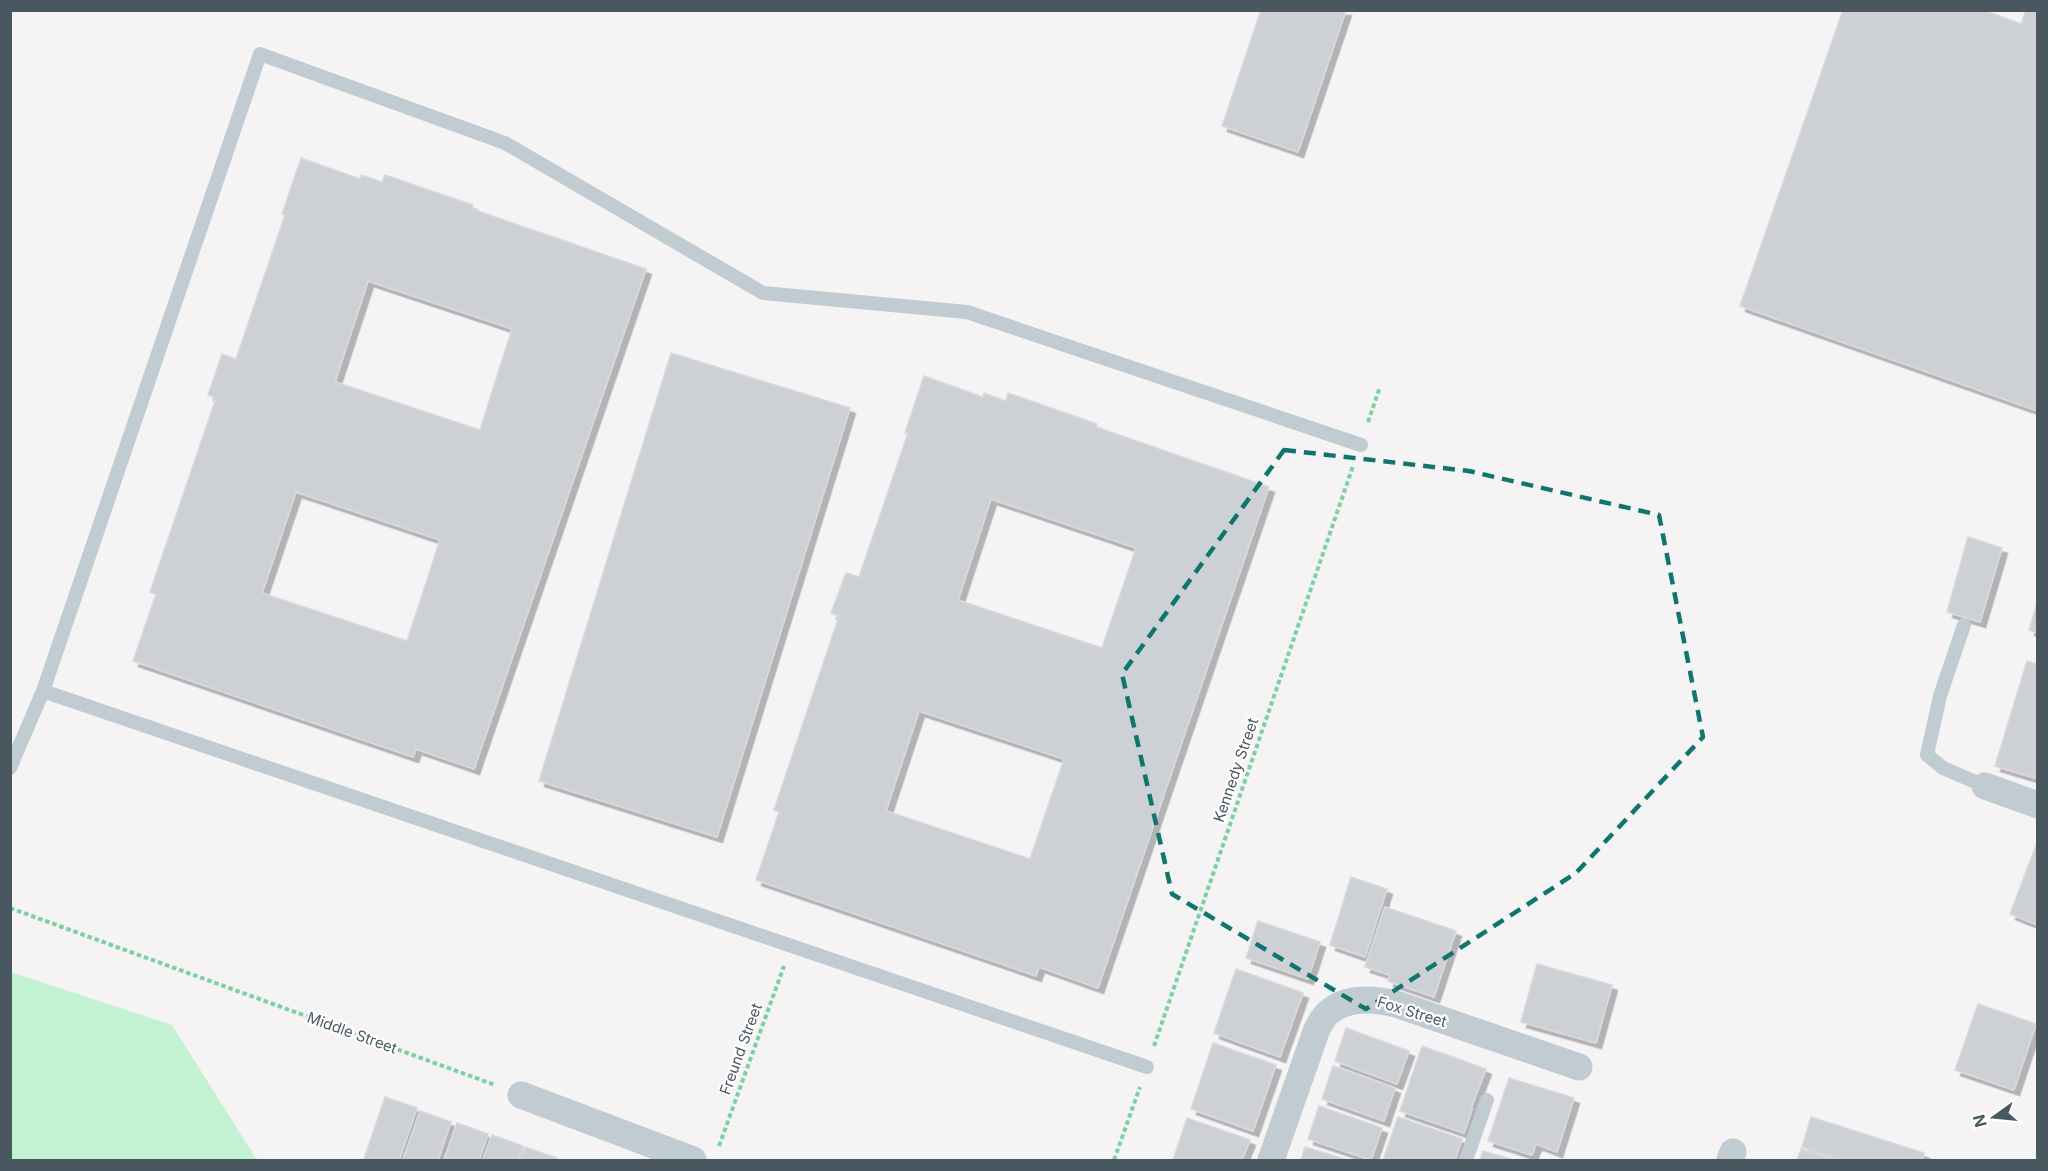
<svg xmlns="http://www.w3.org/2000/svg" width="2048" height="1171" viewBox="0 0 2048 1171" font-family="Inter,sans-serif">
<style>
.green{fill:#c2f2d2}
.building{fill:#cdd0d5;stroke:#d7d9de;stroke-width:1.5;fill-rule:evenodd;filter:url(#shadow)}
.lines{fill:none;stroke-linecap:round;stroke-linejoin:round}
.path{stroke:#78d2a2;stroke-width:4;stroke-dasharray:4.5 3;stroke-linecap:butt}
.service{stroke:#c1cbd2;stroke-width:14}
.minor{stroke:#c1cbd2;stroke-width:27}
.marked{fill:none;stroke:#0f766e;stroke-width:4.5;stroke-dasharray:12 8;stroke-linejoin:round}
.labels{text-anchor:middle;stroke-width:4.5;stroke-linejoin:round;paint-order:stroke}
.street-label{font-size:15px;fill:#495761;stroke:#fff}
</style>
<defs>
<filter id="shadow"><feDropShadow dx="5.5" dy="5.5" stdDeviation="0" flood-color="#0004"/></filter>
</defs>
<rect width="100%" height="100%" fill="#f5f3f3"/>
<path class="green" d="M11,972L172,1025L257,1160H11Z"/>
<path class="building" d="M1261,10H1346L1298,152L1222,126Z
M1843,10H1983L2021,24L2026,10H2038V411L1740,306Z
M301,158L360,179L361,175L382,182L385,175L473,205L472,209L646,269L474,769L416,749L413,757L133,661L156,594L150,592L216,398L208,395L222,354L236,359L285,215L282,214ZM368,281L512,329L480,430L335,382ZM296,492L440,540L407,641L262,593Z
M671,353L850,408L717,837L539,781Z
M924,376L983,397L984,393L1006,401L1008,393L1097,424L1096,427L1269,487L1098,988L1039,967L1036,976L756,880L779,812L774,810L839,616L831,613L846,573L859,577L908,433H905ZM991,499L1136,548L1102,648L958,600ZM919,711L1064,759L1030,859L886,811Z
M1968,537L2002,548L1980,622L1947,612Z
M2038,600V633L2029,630Z
M2027,661L2038,664V779L1995,766Z
M2038,840V925L2010,914Z
M1351,877L1387,889L1365,957L1330,945Z
M1385,907L1456,931L1434,997L1388,981L1390,975L1365,967Z
M1258,921L1320,942L1308,979L1246,958Z
M1537,964L1612,985L1596,1043L1521,1022Z
M1236,969L1303,993L1280,1057L1214,1033Z
M1978,1004L2036,1024L2014,1090L1955,1070Z
M1346,1028L1409,1051L1397,1084L1335,1061Z
M1213,1043L1276,1065L1253,1131L1191,1109Z
M1422,1046L1486,1069L1471,1108L1472,1109L1464,1133L1400,1111Z
M1333,1066L1395,1088L1384,1121L1322,1099Z
M1509,1078L1574,1098L1557,1152L1536,1144L1532,1155L1488,1141Z
M385,1097L417,1108L399,1160H367L364,1159Z
M1319,1106L1382,1128L1371,1160L1308,1139Z
M420,1111L451,1122L438,1160H403Z
M1398,1117L1462,1139L1455,1160H1383Z
M1811,1117L1924,1153L1922,1160H1842L1802,1147Z
M1187,1118L1250,1140L1242,1160H1173Z
M457,1123L488,1134L479,1160H444Z
M492,1135L523,1146L518,1160H483Z
M525,1147L557,1158L556,1160H521Z
M1305,1147L1348,1160H1301Z
M1801,1149L1835,1160H1797Z
M1483,1151L1514,1160H1480Z"/>
<g class="lines">
<path class="path" d="M1368,422L1380,387
M10,908L495,1085
M1154,1046L1353,466
M719,1146L784,966
M1114,1160L1140,1087"/>
<path class="service" d="M1964,625L1940,696L1927,755L1943,768L1985,786
M10,768L43,691
M1147,1067L43,691L260,54L505,143L763,293L967,312L1361,445
M1466,1160L1487,1100"/>
<path class="minor" d="M1985,786L2038,805
M521,1095L693,1160
M1271,1160L1317,1029C1320,1024 1323,1017 1328,1013C1347,996 1373,999 1396,1004L1579,1067
M1730,1160L1733,1152"/>
</g>
<path class="marked" d="M1284,450L1469,471L1659,515L1703,737L1576,873L1366,1009L1172,894L1122,674Z"/>
<g class="labels">
<g class="street-label">
<text transform="translate(1236 770) rotate(-71)" y="5">Kennedy Street</text>
<text transform="translate(1412 1012) rotate(17)" y="5">Fox Street</text>
<text transform="translate(352 1033) rotate(20)" y="5">Middle Street</text>
<text transform="translate(741 1049) rotate(-70)" y="5">Freund Street</text>
</g>
</g>
<rect width="2048" height="1171" fill="none" stroke="#495761" stroke-width="24"/>
<g transform="translate(1994 1117) rotate(255)" stroke="#ffffff" stroke-width="4.5" paint-order="stroke">
<path d="M0-4.5L10 22L0 15L-10 22Z" fill="#495761"/>
<text y="-9" font-size="16" font-weight="bold" text-anchor="middle" fill="#495761">N</text>
</g>
</svg>
